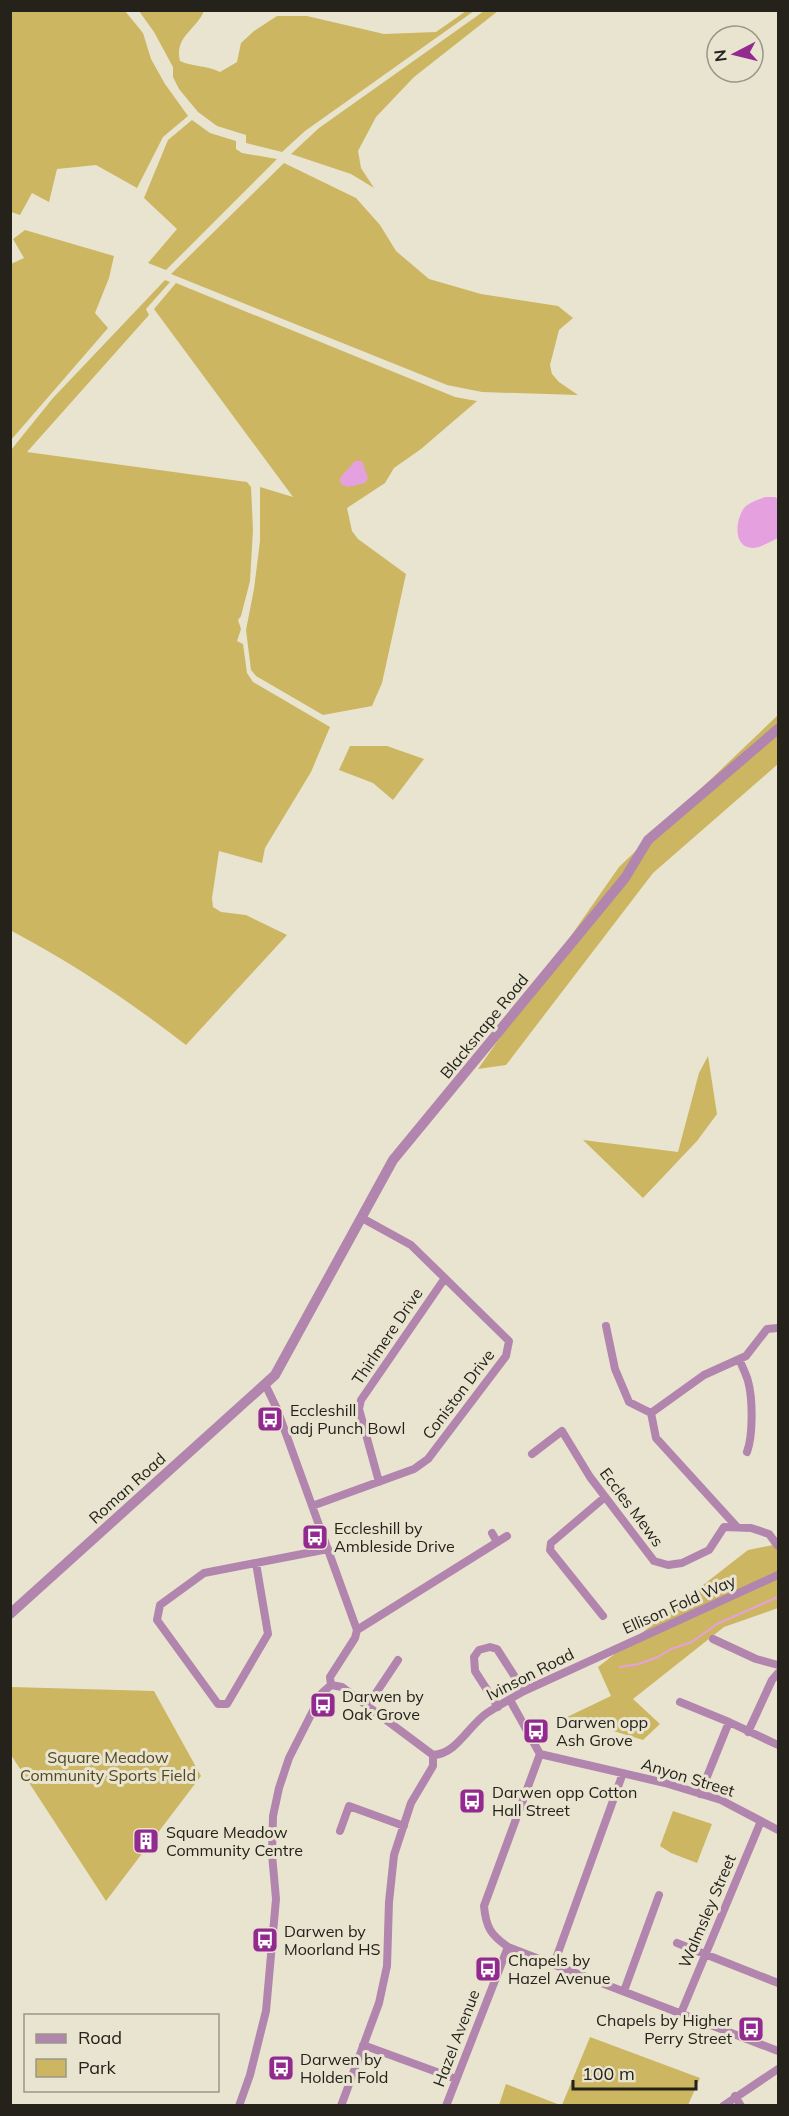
<svg xmlns="http://www.w3.org/2000/svg" width="789" height="2116" viewBox="0 0 789 2116" font-family="Mulish,sans-serif">
<style>
.green{fill:#ccb661}
.water{fill:#e5a1df}
.lines{fill:none;stroke-linecap:round;stroke-linejoin:round}
.stream{stroke:#e5a1df;stroke-width:2}
.minor{stroke:#b285ae;stroke-width:8}
.tertiary{stroke:#b285ae;stroke-width:10}
.labels{text-anchor:middle;stroke-width:6;stroke-linejoin:round;paint-order:stroke}
.street-label{font-size:16px;fill:#24221b;stroke:#e9e4d0}
.poi-label{font-size:16px;fill:#24221b;stroke:#e9e4d0;text-anchor:start}
.park-label{font-size:16px;fill:#524822;stroke:#e9e4d0}
</style>
<rect width="100%" height="100%" fill="#e9e4d0"/>
<path class="green" d="M11,10L125,11L143,33L151,59L165,84L188,116L163,137L137,188L96,165L57,169L49,202L32,193L20,215L11,212Z
M139,11H204C196,30 174,37 180,61C193,67 206,65 220,72L237,62L241,43L254,31L277,16H307L384,34L436,32L466,11H474L305,131L282,152L246,143V135L217,126L198,112L179,89L173,77V67L154,32Z
M484,11H498L414,77L376,117L358,151L361,168L374,188L351,174L291,154L319,128Z
M192,120L210,133L236,141V149L242,153L277,159L166,270L148,263L177,229L144,198L168,140Z
M284,163L356,198L380,225L396,251L429,279L481,294L558,306L573,318L559,330L550,365L552,374L559,382L578,395L482,392L447,385L171,274Z
M25,230L114,256L109,278L95,313L108,328L11,440V264L24,258L13,239Z
M165,280L170,282L146,309L149,315L27,452L247,482L251,487L253,530L250,581L241,616L238,620L241,629L237,641L243,644L247,673L253,682L330,727L311,772L265,848L262,863L219,851L212,898L213,907L221,912L246,915L287,935L186,1045C129,1001 74,964 10,930L11,450L53,398Z
M176,283L455,397L477,401L421,449L394,468L385,483L347,508L352,531L358,539L406,574L382,683L372,706L323,715L256,676L251,670L246,630L254,589L260,541V487L293,497L154,309Z
M778,715V764L653,873L506,1065L478,1069L619,867Z
M350,746H387L424,759L393,800L373,783L339,770Z
M708,1056L717,1114L697,1141L643,1198L583,1140L678,1152L699,1073Z
M778,1544V1608L724,1627L633,1699L660,1724L643,1740L567,1717L611,1696L598,1667L748,1550Z
M11,1687L154,1691L201,1776L106,1901L11,1755Z
M673,1811L712,1824L697,1863L671,1853L660,1846Z
M590,2037L700,2078L688,2105H562Z
M506,2084L560,2105H499Z"/>
<path class="water" d="M355,461H362L368,478L365,483L348,487L341,484L340,478Z
M765,497H775L778,499V538C771,541 761,548 752,548C732,547 736,519 744,508C749,502 758,500 765,497Z"/>
<g class="lines">
<path class="stream" d="M620,1667L639,1664L658,1657L671,1649L692,1642L717,1624L778,1597"/>
<path class="minor" d="M606,1326L615,1369L629,1402L651,1413
M739,1359C742,1366 746,1374 748,1381C753,1399 753,1436 747,1452
M265,1384L277,1409L357,1630
M532,1454L562,1431L590,1477L654,1561L668,1565L682,1563L709,1550L724,1527L751,1528L769,1534L778,1546
M379,1482L359,1409L361,1400L445,1278
M312,1506L414,1469L428,1459L506,1356L509,1341L411,1245L362,1218
M737,1527L656,1438L651,1413L704,1375L746,1356L767,1329L778,1328
M492,1533L497,1542
M256,1563L268,1634L227,1704H218L157,1620L160,1605L204,1573L328,1549
M603,1616L550,1550L551,1543L605,1497
M357,1630L507,1536
M713,1639L756,1659L778,1665
M331,1685L342,1687L433,1755
M510,1700L540,1754L665,1783L721,1800L778,1830
M680,1702L729,1722
M368,1705L398,1660
M498,1707L475,1671L474,1657L479,1650L490,1647L497,1649L524,1691
M748,1732L772,1680L778,1673
M540,1754L484,1906C486,1928 491,1935 508,1947L778,2051
M433,1755C457,1754 468,1726 487,1713C499,1705 512,1698 524,1691L778,1575
M700,1794L729,1722L778,1745
M340,1831L349,1806L404,1826
M677,1943L778,1983
M554,1964L623,1773
M624,1991L659,1895
M681,2013L761,1821
M363,2045L456,2079
M735,2096L741,2106
M239,2106L250,2075L266,2011L276,1899L272,1854L273,1816L279,1788L289,1758L322,1693L331,1685L330,1677L355,1638L357,1630
M341,2106L379,2003L387,1966L389,1902L394,1855L411,1803L433,1766V1755
M446,2106L508,1947
M723,2106L778,2069"/>
<path class="tertiary" d="M10,1614L275,1375L393,1160L625,878L648,840L778,729"/>
</g>
<defs>
<symbol id="bus-square" viewBox="-11 -11 22 22"><rect x="-9" y="-9" width="18" height="18" rx="4" fill="#922a8f" stroke="#e9e4d0"/><path d="M-5-6H5V4H4V6H2V4H-2V6H-4V4H-5ZM-3.5-4V0h7V-4ZM-3.5 1.2v1.5H-2V1.2ZM2 1.2v1.5H3.5V1.2Z" fill="#fff"/></symbol>
<symbol id="building-square" viewBox="-11 -11 22 22"><rect x="-9" y="-9" width="18" height="18" rx="4" fill="#922a8f" stroke="#e9e4d0"/><path d="M-4-6H4V6H1V3H-1V6H-4ZM-2.5-4.3h1.7v1.8h-1.7ZM.8-4.3h1.7v1.8H.8ZM-2.5-1h1.7V.8h-1.7ZM.8-1h1.7V.8H.8Z" fill="#fff"/></symbol>
</defs>
<g fill-rule="evenodd">
<use href="#bus-square" x="255" y="1404" width="30" height="30"/>
<use href="#bus-square" x="300" y="1522" width="30" height="30"/>
<use href="#bus-square" x="308" y="1690" width="30" height="30"/>
<use href="#bus-square" x="521" y="1716" width="30" height="30"/>
<use href="#bus-square" x="457" y="1786" width="30" height="30"/>
<use href="#building-square" x="131" y="1826" width="30" height="30"/>
<use href="#bus-square" x="250" y="1925" width="30" height="30"/>
<use href="#bus-square" x="473" y="1954" width="30" height="30"/>
<use href="#bus-square" x="736" y="2014" width="30" height="30"/>
<use href="#bus-square" x="266" y="2053" width="30" height="30"/>
</g>
<g class="labels">
<g class="street-label">
<text transform="translate(484 1026) rotate(-51)" y="6">Blacksnape Road</text>
<text transform="translate(387 1336) rotate(-56)" y="6">Thirlmere Drive</text>
<text transform="translate(458 1394) rotate(-53)" y="6">Coniston Drive</text>
<text transform="translate(127 1488) rotate(-42)" y="6">Roman Road</text>
<text transform="translate(632 1507) rotate(53)" y="6">Eccles Mews</text>
<text transform="translate(679 1604) rotate(-24)" y="6">Ellison Fold Way</text>
<text transform="translate(530 1674) rotate(-27)" y="6">Ivinson Road</text>
<text transform="translate(688 1777) rotate(17)" y="6">Anyon Street</text>
<text transform="translate(707 1911) rotate(-67)" y="6">Walmsley Street</text>
<text transform="translate(456 2038) rotate(-69)" y="6">Hazel Avenue</text>
</g>
<g class="poi-label">
<text x="290" y="1416">Eccleshill<tspan x="290" dy="18">adj Punch Bowl</tspan></text>
<text x="334" y="1534">Eccleshill by<tspan x="334" dy="18">Ambleside Drive</tspan></text>
<text x="342" y="1702">Darwen by<tspan x="342" dy="18">Oak Grove</tspan></text>
<text x="556" y="1728">Darwen opp<tspan x="556" dy="18">Ash Grove</tspan></text>
<text x="492" y="1798">Darwen opp Cotton<tspan x="492" dy="18">Hall Street</tspan></text>
<text x="166" y="1838">Square Meadow<tspan x="166" dy="18">Community Centre</tspan></text>
<text x="284" y="1937">Darwen by<tspan x="284" dy="18">Moorland HS</tspan></text>
<text x="508" y="1966">Chapels by<tspan x="508" dy="18">Hazel Avenue</tspan></text>
<text x="732" y="2026" text-anchor="end">Chapels by Higher<tspan x="732" dy="18">Perry Street</tspan></text>
<text x="300" y="2065">Darwen by<tspan x="300" dy="18">Holden Fold</tspan></text>
</g>
<g class="park-label">
<text x="108" y="1763">Square Meadow<tspan x="108" dy="18">Community Sports Field</tspan></text>
</g>
</g>
<rect width="789" height="2116" fill="none" stroke="#24221b" stroke-width="24"/>
<rect x="24" y="2014" width="195" height="78" fill="#e9e4d0" stroke="#9a9688" stroke-width="1.5"/>
<rect x="36" y="2034" width="30" height="9" fill="#b285ae" stroke="#9a9688" stroke-width="1.5"/>
<text x="78" y="2044" font-size="18" fill="#24221b">Road</text>
<rect x="36" y="2059" width="30" height="18" fill="#ccb661" stroke="#9a9688" stroke-width="1.5"/>
<text x="78" y="2074" font-size="18" fill="#24221b">Park</text>
<g transform="translate(735 54) rotate(263)"><circle r="28" fill="#e9e4d0" stroke="#9a9688" stroke-width="1.5"/>
<path d="M0-4.5L10 22L0 15L-10 22Z" fill="#922a8f"/>
<text y="-9" font-size="16" font-weight="bold" text-anchor="middle" fill="#24221b">N</text>
</g>
<path d="M573 2080v9h123v-9" fill="none" stroke="#24221b" stroke-width="3"/>
<text x="582" y="2080" font-size="18" fill="#24221b" stroke="#e9e4d0" stroke-width="4.5" paint-order="stroke">100 m</text>
</svg>
